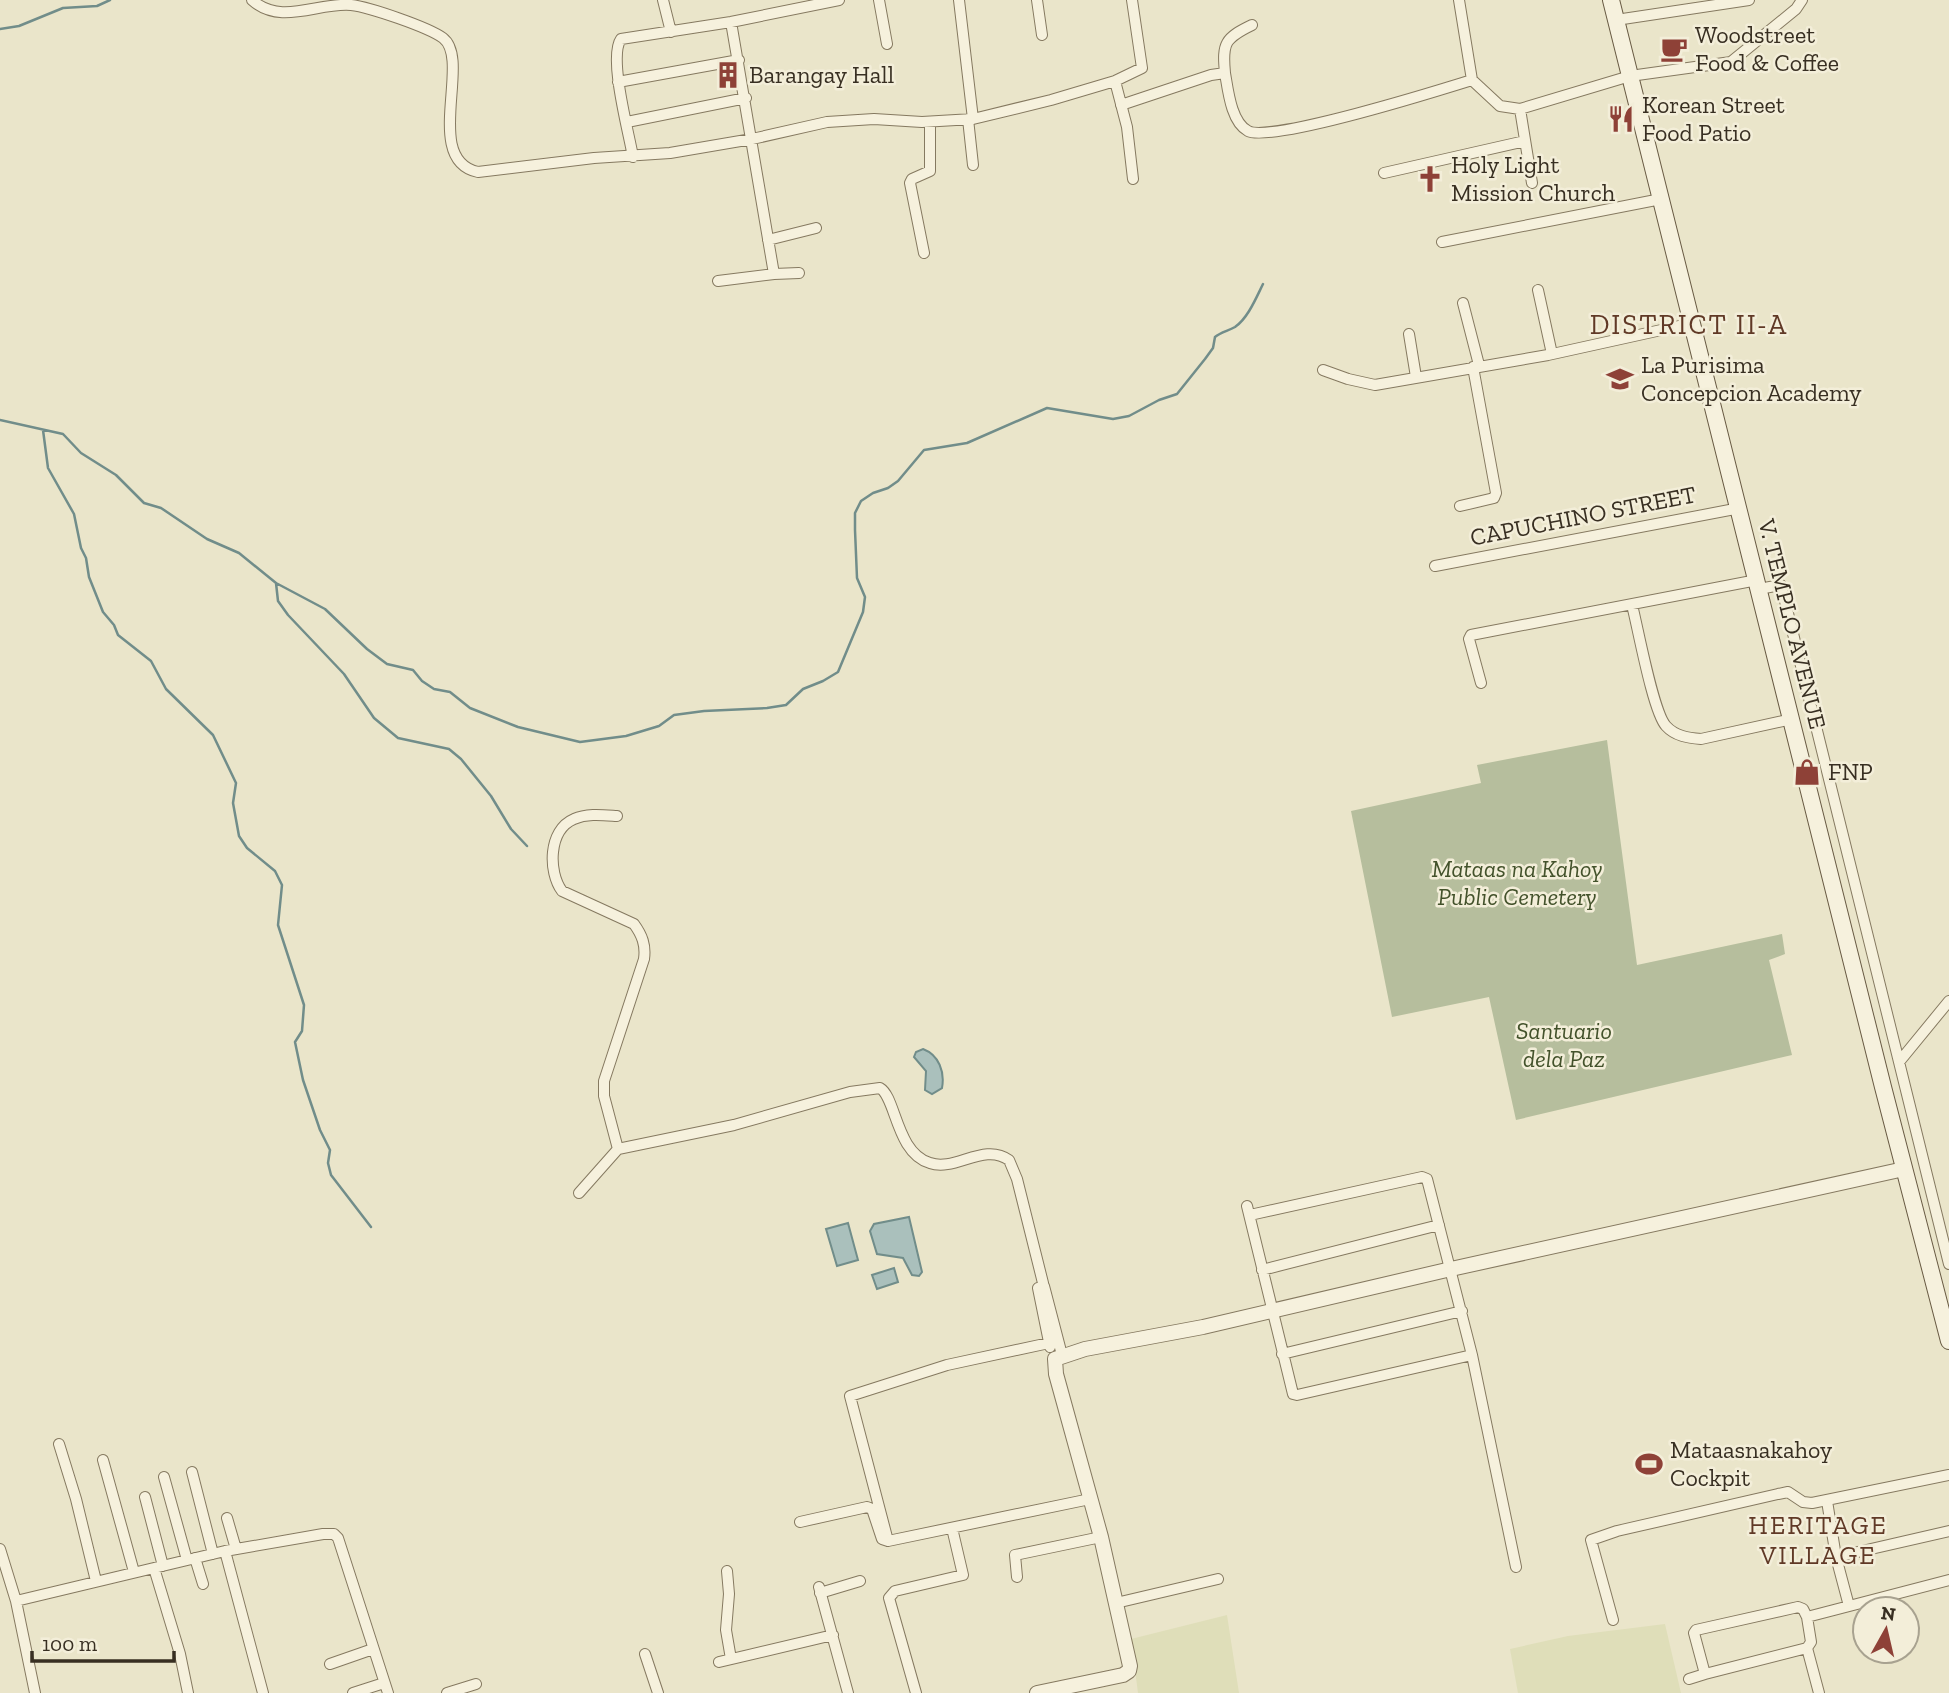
<svg xmlns="http://www.w3.org/2000/svg" width="1949" height="1693" viewBox="0 0 1949 1693" font-family="'Zilla Slab',serif">
<style>
.farmland{fill:#dfdeb9}
.cemetery{fill:#b6be9d}
.water{fill:#aac0bc;stroke:#718d8a;stroke-width:2}
.lines{fill:none;stroke-linecap:round;stroke-linejoin:round}
.stream{stroke:#718d8a;stroke-width:2.5}
.minor-casing{stroke:#857960;stroke-width:12}
.tertiary-casing{stroke:#857960;stroke-width:16}
.secondary-casing{stroke:#685a43;stroke-width:18}
.minor{stroke:#f6f1dd;stroke-width:10}
.tertiary{stroke:#f6f1dd;stroke-width:14}
.secondary{stroke:#f6f1dd;stroke-width:16}
.labels{text-anchor:middle;stroke-width:5;stroke-linejoin:round;paint-order:stroke}
.poi-label{font-size:24px;fill:#382f22;stroke:#f3eed9;text-anchor:start}
.street-label{font-size:24px;fill:#382f22;stroke:#f3eed9}
.park-label{font-size:24px;font-style:italic;fill:#43522b;stroke:#f3eed9}
.neighbourhood-label{font-size:26px;letter-spacing:2px;fill:#603926;stroke:#f3eed9}
.quarter-label{font-size:28px;letter-spacing:2px;fill:#603926;stroke:#f3eed9}
</style>
<rect width="100%" height="100%" fill="#eae5ca"/>
<path class="farmland" d="M1227,1615L1239,1693H1138L1131,1639Z
M1665,1624L1681,1693H1518L1510,1649L1568,1636Z"/>
<path class="cemetery" d="M1607,740L1637,965L1782,934L1785,954L1769,960L1792,1055L1516,1120L1489,997L1392,1017L1351,811L1481,783L1477,765Z"/>
<path class="water" d="M923,1049C939,1055 945,1072 942,1088L932,1094L925,1090L926,1071L914,1057L916,1052Z
M909,1217L922,1272L919,1276L912,1275L903,1258L877,1254L870,1231L874,1224Z
M848,1223L858,1260L837,1266L826,1229Z
M894,1268L898,1282L877,1289L872,1275Z"/>
<g class="lines">
<path class="stream" d="M0,29L19,26L63,8L97,6L110,0
M0,420L63,434L81,453L116,475L144,503L161,508L207,539L239,553L276,583L278,601L288,615L344,674L374,718L398,738L449,749L461,759L491,796L511,829L527,846
M43,430L48,468L74,514L81,548L86,558L89,577L103,612L114,625L118,635L151,661L166,689L213,735L236,783L233,803L239,836L247,848L275,871L282,885L278,925L304,1005L302,1031L295,1042L303,1080L320,1130L330,1150L328,1163L331,1175L371,1227
M276,583L325,609L367,649L387,664L413,670L422,681L434,689L450,692L470,708L518,727L580,742L626,736L659,726L674,715L704,711L767,708L786,705L803,689L823,681L838,672L863,612L865,597L857,578L855,530V513L861,501L873,493L888,488L898,481L924,450L967,443L1047,408L1113,419L1129,416L1159,400L1177,394L1205,359L1213,348L1215,337C1221,332 1228,331 1235,327C1248,318 1256,298 1263,284"/>
<defs>
<path id="minor" d="M252,0C281,26 318,2 351,5C369,7 428,27 443,38C472,60 422,160 478,172L594,158L670,153L752,139L827,122L874,119L922,122L973,119L1051,100L1115,81L1142,68L1132,0
M663,0L671,32
M879,0L887,44
M959,0L973,119
M1037,0L1042,35
M1459,0L1472,80L1500,106L1520,109L1630,76L1731,62L1796,9L1802,0
M1616,20L1749,0
M731,22L774,274L799,273
M1225,73C1222,43 1225,38 1252,25
M1115,81L1127,127L1133,179
M618,82L739,60
M1121,105L1211,75L1225,73C1228,90 1231,122 1248,131C1270,143 1440,90 1472,80
M1520,109L1532,183
M968,119L973,165
M627,122L746,98
M633,157C629,133 608,57 621,39L731,22L839,0
M1384,173L1525,141
M768,240L816,228
M1442,242L1661,199
M924,253L910,183L912,179L930,171V122
M718,281L774,274
M1538,290L1552,354
M1463,303L1479,365
M1409,334L1416,377
M1323,370L1348,379L1375,385L1548,355L1693,323
M1460,506L1494,498L1496,493L1473,367
M1435,566L1740,508
M1759,589L1781,585L1949,1264
M1632,605C1638,628 1653,712 1666,726C1675,736 1688,738 1701,739L1792,719
M1481,683L1469,639L1471,635L1757,580
M617,816C603,815 587,813 574,819C548,830 548,872 562,891L634,924C642,935 646,945 644,959L604,1081V1096L618,1149
M1899,1062L1949,1001
M579,1193L618,1149L734,1125L850,1092L880,1088C896,1097 896,1153 930,1163C955,1172 984,1142 1009,1160L1017,1179L1043,1283
M1247,1206L1293,1394L1297,1395L1472,1355
M1250,1215L1422,1177L1427,1179L1472,1355L1516,1567
M1262,1270L1439,1225
M1044,1286L1062,1355
M1038,1288L1050,1347
M1282,1354L1462,1311
M59,1444L76,1499L96,1581
M103,1460L134,1572
M192,1472L213,1554
M164,1477L187,1560
M145,1497L163,1566
M1827,1501L1836,1557L1849,1606
M227,1518L236,1549
M800,1522L867,1507L872,1509L882,1539L888,1541L1090,1499
M888,1541L850,1396L947,1365L1049,1343
M0,1549L16,1601L35,1693
M225,1551L263,1693
M1836,1557L1949,1531
M195,1558L203,1584
M154,1568L180,1654L188,1693
M727,1571L729,1594L726,1630L731,1659
M1017,1577L1015,1555L1101,1537
M819,1587L848,1693
M820,1593L860,1581
M16,1601L225,1551L323,1534H334L338,1538L388,1693
M1116,1603L1218,1579
M1798,1607L1803,1609L1807,1617L1811,1642L1807,1648L1705,1674L1694,1633L1696,1630Z
M1807,1617L1949,1580
M1613,1620L1591,1540L1617,1531L1778,1494L1788,1492L1803,1502L1812,1503L1949,1475
M1807,1648L1819,1693
M645,1654L658,1693
M719,1662L833,1635
M330,1664L373,1649
M1689,1679L1705,1674
M353,1693L384,1683
M447,1693L476,1684
M916,1693L889,1598L895,1591L963,1575L952,1528"/>
<path id="tertiary" d="M1037,1693L1123,1675L1129,1671L1130,1666L1101,1537L1056,1374L1055,1359L1085,1349L1203,1327L1451,1269L1904,1169"/>
<path id="secondary" d="M1611,0L1883,1087L1949,1341"/>
</defs>
<use href="#minor" class="minor-casing"/>
<use href="#tertiary" class="tertiary-casing"/>
<use href="#secondary" class="secondary-casing"/>
<use href="#minor" class="minor"/>
<use href="#tertiary" class="tertiary"/>
<use href="#secondary" class="secondary"/>
</g>
<defs>
<symbol id="cafe-bare" viewBox="-9 -9 18 18"><path d="M-5.5-4.5H6V0H3Q3 3.5 0 3.5H-2.5Q-5.5 3.5-5.5 0ZM3-3.2v2h1.7v-2ZM-6 4.5H4V6H-6Z" fill="#8e4137" stroke="#f3eed9" stroke-width="2.5" paint-order="stroke"/></symbol>
<symbol id="building-bare" viewBox="-9 -9 18 18"><path d="M-4-6H4V6H1V3H-1V6H-4ZM-2.5-4.3h1.7v1.8h-1.7ZM.8-4.3h1.7v1.8H.8ZM-2.5-1h1.7V.8h-1.7ZM.8-1h1.7V.8H.8Z" fill="#8e4137" stroke="#f3eed9" stroke-width="2.5" paint-order="stroke"/></symbol>
<symbol id="restaurant-bare" viewBox="-9 -9 18 18"><path d="M-5-6h1v4h1v-4h1v4h1v-4h1v5L-1.5 .5V6h-2V.5L-5-1ZM5-6V6H3V1.5H1.5Q1.5-4 5-6Z" fill="#8e4137" stroke="#f3eed9" stroke-width="2.5" paint-order="stroke"/></symbol>
<symbol id="church-bare" viewBox="-9 -9 18 18"><path d="M-1.2-6h2.4v3.5h3.3v2.4h-3.3V6h-2.4V-.1h-3.3v-2.4h3.3Z" fill="#8e4137" stroke="#f3eed9" stroke-width="2.5" paint-order="stroke"/></symbol>
<symbol id="school-bare" viewBox="-9 -9 18 18"><path d="M0-5L7-2L0 1L-7-2ZM-4 1L0 2.5L4 1V4Q0 6-4 4Z" fill="#8e4137" stroke="#f3eed9" stroke-width="2.5" paint-order="stroke"/></symbol>
<symbol id="shop-bare" viewBox="-9 -9 18 18"><path d="M-5-2.5h2.3a2.7 3.5 0 0 1 5.4 0H5L5.5 6h-11ZM-1.5-2.5h3a1.5 2.3 0 0 0-3 0Z" fill="#8e4137" stroke="#f3eed9" stroke-width="2.5" paint-order="stroke"/></symbol>
<symbol id="stadium-bare" viewBox="-9 -9 18 18"><path d="M0-5a6.5 5 0 1 0 0 10a6.5 5 0 1 0 0-10ZM-3.5-1.8h7v3.6h-7Z" fill="#8e4137" stroke="#f3eed9" stroke-width="2.5" paint-order="stroke"/></symbol>
</defs>
<g fill-rule="evenodd">
<use href="#cafe-bare" x="1655" y="30" width="38" height="38"/>
<use href="#building-bare" x="709" y="56" width="38" height="38"/>
<use href="#restaurant-bare" x="1602" y="100" width="38" height="38"/>
<use href="#church-bare" x="1411" y="160" width="38" height="38"/>
<use href="#school-bare" x="1601" y="360" width="38" height="38"/>
<use href="#shop-bare" x="1788" y="753" width="38" height="38"/>
<use href="#stadium-bare" x="1630" y="1445" width="38" height="38"/>
</g>
<g class="labels">
<g class="poi-label">
<text x="1695" y="43">Woodstreet<tspan x="1695" dy="28">Food &amp; Coffee</tspan></text>
<text x="749" y="83">Barangay Hall</text>
<text x="1642" y="113">Korean Street<tspan x="1642" dy="28">Food Patio</tspan></text>
<text x="1451" y="173">Holy Light<tspan x="1451" dy="28">Mission Church</tspan></text>
<text x="1641" y="373">La Purisima<tspan x="1641" dy="28">Concepcion Academy</tspan></text>
<text x="1828" y="780">FNP</text>
<text x="1670" y="1458">Mataasnakahoy<tspan x="1670" dy="28">Cockpit</tspan></text>
</g>
<g class="street-label">
<text transform="translate(1583 516) rotate(-11)" y="8">CAPUCHINO STREET</text>
<text transform="translate(1792 624) rotate(76)" y="8">V. TEMPLO AVENUE</text>
</g>
<g class="park-label">
<text x="1517" y="877">Mataas na Kahoy<tspan x="1517" dy="28">Public Cemetery</tspan></text>
<text x="1564" y="1039">Santuario<tspan x="1564" dy="28">dela Paz</tspan></text>
</g>
<g class="neighbourhood-label">
<text x="1818" y="1534">HERITAGE<tspan x="1818" dy="30">VILLAGE</tspan></text>
</g>
<g class="quarter-label">
<text x="1689" y="334">DISTRICT II-A</text>
</g>
</g>
<g transform="translate(1886 1630) rotate(8)"><circle r="33" fill="#f3eed9" stroke="#a8a290" stroke-width="2"/>
<path d="M0-5L12 26L0 18L-12 26Z" fill="#8e4137"/>
<text y="-10" font-size="19" font-weight="bold" text-anchor="middle" fill="#382f22">N</text>
</g>
<path d="M32 1651v10h142v-10" fill="none" stroke="#382f22" stroke-width="3.5"/>
<text x="42" y="1651" font-size="21" fill="#382f22" stroke="#f3eed9" stroke-width="5" paint-order="stroke">100 m</text>
</svg>
